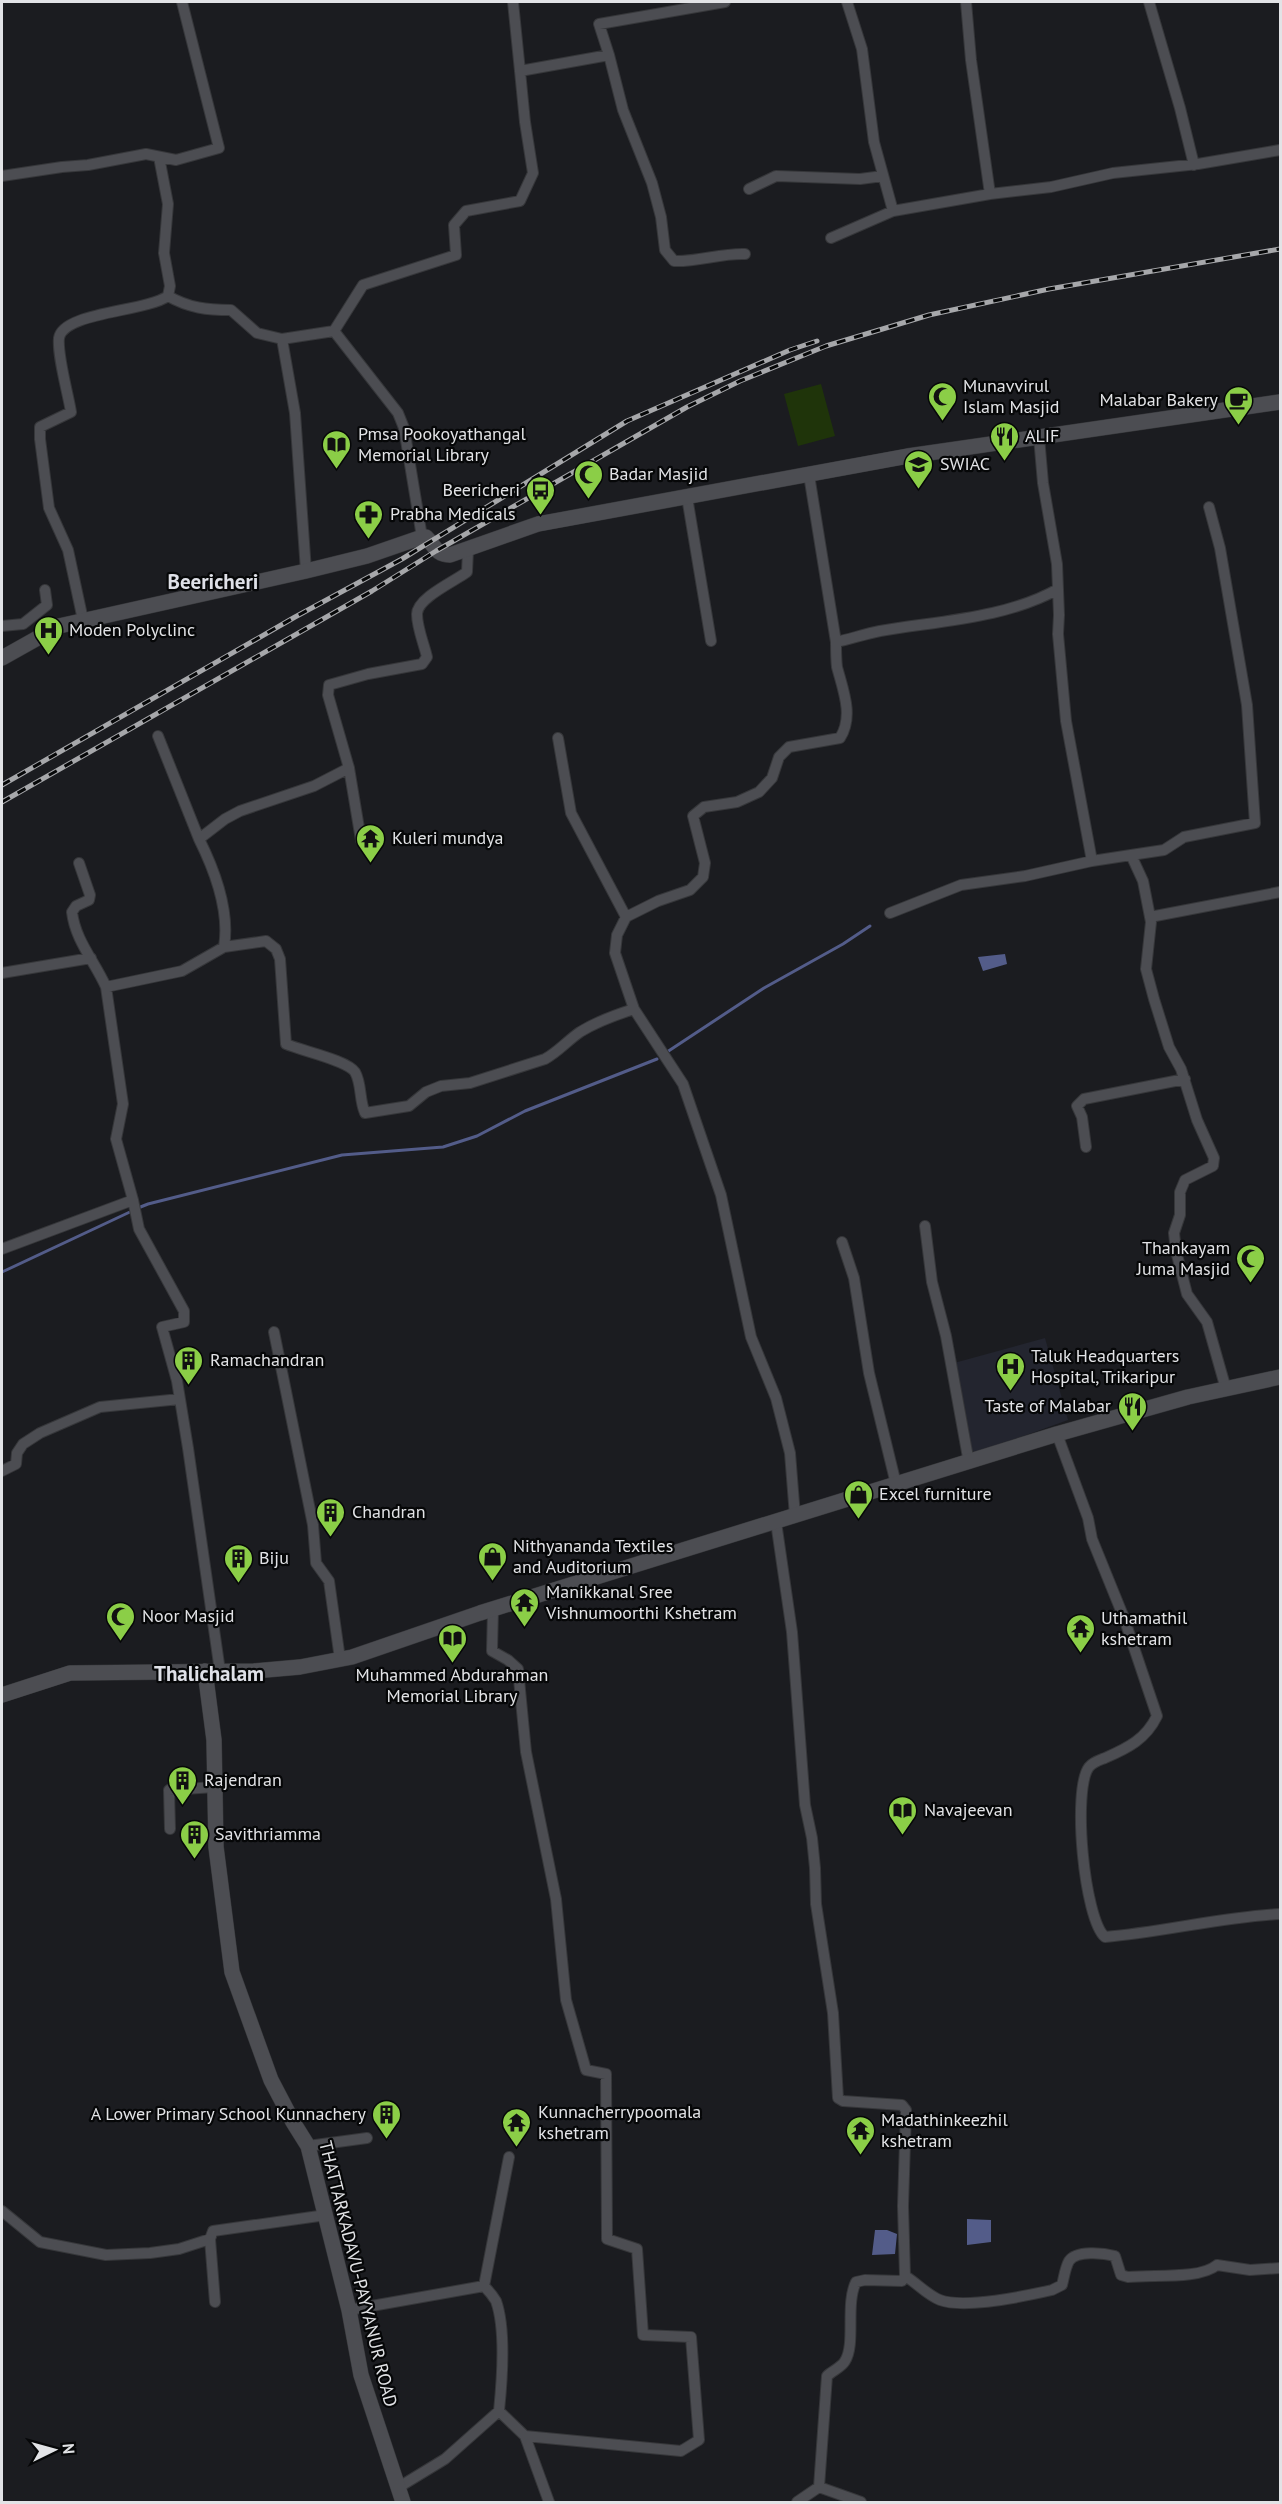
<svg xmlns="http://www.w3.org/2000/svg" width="1282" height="2504" viewBox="0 0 1282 2504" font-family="'PT Sans',sans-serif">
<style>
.built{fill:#23252f}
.green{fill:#1f340a}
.water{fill:#535c89}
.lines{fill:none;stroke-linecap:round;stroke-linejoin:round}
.stream{stroke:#535c89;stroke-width:3}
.minor-casing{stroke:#36373a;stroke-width:12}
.secondary-casing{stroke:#36373a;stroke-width:16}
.minor{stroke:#4c4d52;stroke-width:10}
.secondary{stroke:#4c4d52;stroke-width:15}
.rail-casing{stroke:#a6a7aa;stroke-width:5}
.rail{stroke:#060708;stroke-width:3;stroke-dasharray:9;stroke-linecap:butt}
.labels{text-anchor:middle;stroke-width:4.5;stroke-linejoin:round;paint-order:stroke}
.poi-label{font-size:18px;fill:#e2e3e6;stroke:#060708;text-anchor:start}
.street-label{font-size:18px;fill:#e2e3e6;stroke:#060708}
.quarter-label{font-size:21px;font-weight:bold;fill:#dfe1e8;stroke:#060708}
</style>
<rect width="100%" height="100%" fill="#1b1c20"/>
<path class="built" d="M1045,1338L1068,1420L971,1455L954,1363Z"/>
<path class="green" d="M821,384L835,436L798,446L784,394Z"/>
<path class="water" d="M1005,954L1007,964L983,971L978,957Z
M967,2219L991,2220V2242L967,2245Z
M875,2230H887L897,2234L895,2254L872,2255Z"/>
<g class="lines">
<path class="stream" d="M667,1052L764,988L843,944L870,926
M138,1208L148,1204L342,1155L443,1147L477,1136L525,1111L657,1059
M2,1272L132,1211"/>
<defs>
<path id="minor" d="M513,2L520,71
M847,2L862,49L874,142L893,211
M1149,2L1180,108L1194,165
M609,55L623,110L652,183L661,217L665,250L674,261C698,262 721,253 745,254
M159,157L168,204L164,253L170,286L168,296C189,308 207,310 231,310L257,333L282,339L334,331L363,285L456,255L454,225L466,211L520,201L533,173L525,122L520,71L609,55L599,24L725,2
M2,176L62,167L88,165L146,154L176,160L219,148L182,2
M749,189L776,176L860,179L883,176
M990,194L1051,187L1113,173L1198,164L1280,150
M831,238L893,211L990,194L971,60L966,2
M334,331L398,413L404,428L422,537
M282,339L295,413L306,571
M1039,437L1043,483L1057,564L1059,615L1058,634L1066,721L1092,861L1131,855L1143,881L1151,922L1146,969L1154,999L1169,1047L1181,1069L1197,1120L1214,1158L1213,1166L1185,1180L1180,1192V1215L1174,1233L1176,1251L1187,1294L1207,1322L1226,1389
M687,497L711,641
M83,620L68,550L49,508L40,439V427L71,412C68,393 57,355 59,338C63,312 145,312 168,296
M2,626L23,624L47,605L45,590
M836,642C850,639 865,634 880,631C938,621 1007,618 1058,589
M158,736L199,839
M558,738L571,813L626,917
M349,768L361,840
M1131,855L1164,850L1184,837L1255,823L1247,705L1220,548L1209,507
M79,863L90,895L89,900L76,906L72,912C75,940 95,962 106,987
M890,913L961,885L1025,876L1092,861
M1150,917L1280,892
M224,947L266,941L276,949L280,959L286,1044C302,1051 347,1060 355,1072C362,1084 359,1100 365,1113L409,1106L426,1092L441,1086L470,1083L545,1059C558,1052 567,1041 580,1032C596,1022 615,1015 634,1009
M2,973L91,958
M1086,1147L1082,1117L1077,1106L1084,1099L1185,1079
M133,1200L139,1229L184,1311V1322L162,1327L177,1381L188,1448L220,1671
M925,1226L932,1282L946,1336L969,1463
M842,1242L854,1278L869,1373L896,1484
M2,1249L133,1200L116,1139L123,1104L106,987L182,971L224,947C230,911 215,871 199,839L225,819L240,811L314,786L349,768L328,695L329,685L368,674L422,664L427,657C424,644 417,628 417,614C417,598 455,581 467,572L468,550
M274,1332L313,1525L316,1563L329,1581L340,1659
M1057,1434L1088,1518L1092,1539L1124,1618L1157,1716C1146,1739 1128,1748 1105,1758C1100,1760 1093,1762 1089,1767C1072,1789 1084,1919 1105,1937C1164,1932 1222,1917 1280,1914
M2,1471L16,1464L17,1453L23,1444L40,1433L100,1407L180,1399
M795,1516L790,1453L776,1398L751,1337L721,1195L683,1084L634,1009L615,953L617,935L626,917L658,901L690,890L703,877L705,863L693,816L704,807L737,802L759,792L772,778L779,757L789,747L840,738C854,716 843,690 837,667C836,659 836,651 836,642L809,475
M776,1522L792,1632L805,1805L812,1838L815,1868L816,1904L833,2013L838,2098L843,2101L902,2105L906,2110L903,2206L905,2276L902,2281L865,2280L856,2282C845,2304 856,2344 845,2361C842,2367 832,2371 827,2376L819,2487
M493,1609L492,1651L508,1660L518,1669L526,1752L556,1899L566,2000L586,2070L606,2074L607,2239L637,2249L643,2335L691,2337L699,2440L681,2451L525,2436
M170,1829L169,1790L215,1787
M308,2146L367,2138
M2,2211L40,2242L106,2255L150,2253L179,2249L210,2239
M905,2276C917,2283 927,2295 940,2300C964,2309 1026,2296 1052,2290L1062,2285C1064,2278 1065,2268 1069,2261C1076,2250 1104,2253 1115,2256L1121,2275L1128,2277C1152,2274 1199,2280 1217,2265L1250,2270L1280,2268
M484,2286L509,2157
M484,2286C488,2290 493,2296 496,2301C506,2329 502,2382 499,2411
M215,2302L210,2239L213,2231L326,2215
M349,2310L484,2286
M399,2487L445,2459L499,2411L525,2436L549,2502
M797,2502L819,2487L861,2502"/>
<path id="secondary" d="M2,658L59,626L306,571L367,556L422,537H426C435,546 436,555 450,555L538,524L908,456L1280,402
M205,1671L214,1740L216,1847L232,1972L271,2080L293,2122L308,2146L349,2310L361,2375L403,2502
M2,1695L70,1673L254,1671L300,1667L352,1657L480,1613L1057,1434L1188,1397L1280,1377"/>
</defs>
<use href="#minor" class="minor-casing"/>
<use href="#secondary" class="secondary-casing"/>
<use href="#minor" class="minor"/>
<use href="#secondary" class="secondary"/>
<defs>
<path id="rail" d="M2,785L295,617L402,559L627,421L790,350L817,341
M2,802L372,591L436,551L687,407L740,381L826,346L929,315L1049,289L1280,249"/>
</defs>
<use href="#rail" class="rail-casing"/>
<use href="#rail" class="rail"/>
</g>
<defs>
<symbol id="mosque-pin" viewBox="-11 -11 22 30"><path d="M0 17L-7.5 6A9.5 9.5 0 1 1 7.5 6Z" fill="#8bce47" stroke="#060708"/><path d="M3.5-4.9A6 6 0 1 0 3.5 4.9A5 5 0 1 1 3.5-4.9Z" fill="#111"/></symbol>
<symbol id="cafe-pin" viewBox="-11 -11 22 30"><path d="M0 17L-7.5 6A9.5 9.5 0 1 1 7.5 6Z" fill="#8bce47" stroke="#060708"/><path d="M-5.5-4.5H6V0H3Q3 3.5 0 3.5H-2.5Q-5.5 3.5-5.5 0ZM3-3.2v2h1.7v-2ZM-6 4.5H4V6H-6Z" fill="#111"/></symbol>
<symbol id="restaurant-pin" viewBox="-11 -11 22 30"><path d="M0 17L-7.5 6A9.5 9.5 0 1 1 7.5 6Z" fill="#8bce47" stroke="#060708"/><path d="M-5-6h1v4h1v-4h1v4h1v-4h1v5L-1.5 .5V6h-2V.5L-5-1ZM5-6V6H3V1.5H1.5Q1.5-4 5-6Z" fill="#111"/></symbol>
<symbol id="library-pin" viewBox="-11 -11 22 30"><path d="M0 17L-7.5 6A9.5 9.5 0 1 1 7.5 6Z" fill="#8bce47" stroke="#060708"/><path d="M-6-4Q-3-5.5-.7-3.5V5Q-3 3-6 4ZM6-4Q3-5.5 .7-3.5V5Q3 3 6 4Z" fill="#111"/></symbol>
<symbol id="university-pin" viewBox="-11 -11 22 30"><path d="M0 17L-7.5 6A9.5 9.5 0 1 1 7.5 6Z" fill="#8bce47" stroke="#060708"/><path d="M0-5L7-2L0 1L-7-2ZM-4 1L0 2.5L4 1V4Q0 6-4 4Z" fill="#111"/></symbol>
<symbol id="bus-pin" viewBox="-11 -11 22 30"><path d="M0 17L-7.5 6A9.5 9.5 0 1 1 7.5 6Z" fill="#8bce47" stroke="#060708"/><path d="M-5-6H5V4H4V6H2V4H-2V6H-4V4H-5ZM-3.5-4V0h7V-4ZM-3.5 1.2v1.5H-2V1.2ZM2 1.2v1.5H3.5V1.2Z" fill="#111"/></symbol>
<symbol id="pharmacy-pin" viewBox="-11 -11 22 30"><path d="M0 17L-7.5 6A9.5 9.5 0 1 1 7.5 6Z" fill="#8bce47" stroke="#060708"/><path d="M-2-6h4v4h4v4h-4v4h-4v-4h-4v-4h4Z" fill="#111"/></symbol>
<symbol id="hospital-pin" viewBox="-11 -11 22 30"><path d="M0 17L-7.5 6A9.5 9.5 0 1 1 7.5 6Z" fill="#8bce47" stroke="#060708"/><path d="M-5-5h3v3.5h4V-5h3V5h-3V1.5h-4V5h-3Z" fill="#111"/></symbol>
<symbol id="temple-pin" viewBox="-11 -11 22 30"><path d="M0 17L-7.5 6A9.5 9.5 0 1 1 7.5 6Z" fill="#8bce47" stroke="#060708"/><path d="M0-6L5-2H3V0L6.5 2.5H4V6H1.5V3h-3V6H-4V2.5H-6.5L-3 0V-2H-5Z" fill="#111"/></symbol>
<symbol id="building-pin" viewBox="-11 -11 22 30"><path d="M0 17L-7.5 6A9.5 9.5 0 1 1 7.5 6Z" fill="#8bce47" stroke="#060708"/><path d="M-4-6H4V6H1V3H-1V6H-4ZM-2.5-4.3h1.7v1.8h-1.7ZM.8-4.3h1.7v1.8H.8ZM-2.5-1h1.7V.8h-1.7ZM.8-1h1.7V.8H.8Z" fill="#111"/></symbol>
<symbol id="shop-pin" viewBox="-11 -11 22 30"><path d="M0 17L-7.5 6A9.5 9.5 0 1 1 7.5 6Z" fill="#8bce47" stroke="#060708"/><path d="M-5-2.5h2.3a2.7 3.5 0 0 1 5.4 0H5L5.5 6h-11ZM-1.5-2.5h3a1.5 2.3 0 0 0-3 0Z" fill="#111"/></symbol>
</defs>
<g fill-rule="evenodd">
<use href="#mosque-pin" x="926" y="380" width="33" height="45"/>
<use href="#cafe-pin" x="1222" y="384" width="33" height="45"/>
<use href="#restaurant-pin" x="988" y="420" width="33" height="45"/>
<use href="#library-pin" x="320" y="428" width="33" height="45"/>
<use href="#university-pin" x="902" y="448" width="33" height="45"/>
<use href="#mosque-pin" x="572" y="458" width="33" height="45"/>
<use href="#bus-pin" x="524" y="474" width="33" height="45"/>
<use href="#pharmacy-pin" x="352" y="498" width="33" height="45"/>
<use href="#hospital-pin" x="32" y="614" width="33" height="45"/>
<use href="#temple-pin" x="354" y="822" width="33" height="45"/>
<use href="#mosque-pin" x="1234" y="1242" width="33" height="45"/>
<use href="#building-pin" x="172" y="1344" width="33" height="45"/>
<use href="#hospital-pin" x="994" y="1350" width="33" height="45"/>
<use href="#restaurant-pin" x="1116" y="1390" width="33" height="45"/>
<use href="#shop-pin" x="842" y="1478" width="33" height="45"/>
<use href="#building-pin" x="314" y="1496" width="33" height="45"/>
<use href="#shop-pin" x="476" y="1540" width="33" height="45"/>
<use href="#building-pin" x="222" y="1542" width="33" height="45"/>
<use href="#temple-pin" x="508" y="1586" width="33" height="45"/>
<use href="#mosque-pin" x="104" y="1600" width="33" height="45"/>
<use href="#temple-pin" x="1064" y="1612" width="33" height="45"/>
<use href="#library-pin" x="436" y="1622" width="33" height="45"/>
<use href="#building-pin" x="166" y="1764" width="33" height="45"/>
<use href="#library-pin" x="886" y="1794" width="33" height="45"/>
<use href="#building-pin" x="178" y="1818" width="33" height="45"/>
<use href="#building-pin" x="370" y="2098" width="33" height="45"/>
<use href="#temple-pin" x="500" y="2106" width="33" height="45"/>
<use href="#temple-pin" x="844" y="2114" width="33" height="45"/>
</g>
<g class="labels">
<g class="poi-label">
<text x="963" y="392">Munavvirul<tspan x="963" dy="21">Islam Masjid</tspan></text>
<text x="1218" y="406" text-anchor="end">Malabar Bakery</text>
<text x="358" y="440">Pmsa Pookoyathangal<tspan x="358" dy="21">Memorial Library</tspan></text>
<text x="1025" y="442">ALIF</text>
<text x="940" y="470">SWIAC</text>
<text x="609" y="480">Badar Masjid</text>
<text x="520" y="496" text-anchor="end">Beericheri</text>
<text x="390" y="520">Prabha Medicals</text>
<text x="69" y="636">Moden Polyclinc</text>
<text x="392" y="844">Kuleri mundya</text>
<text x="1230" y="1254" text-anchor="end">Thankayam<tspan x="1230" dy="21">Juma Masjid</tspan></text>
<text x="1031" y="1362">Taluk Headquarters<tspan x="1031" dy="21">Hospital, Trikaripur</tspan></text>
<text x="210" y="1366">Ramachandran</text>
<text x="1111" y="1412" text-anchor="end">Taste of Malabar</text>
<text x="879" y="1500">Excel furniture</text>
<text x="352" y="1518">Chandran</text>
<text x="513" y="1552">Nithyananda Textiles<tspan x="513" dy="21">and Auditorium</tspan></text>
<text x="259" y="1564">Biju</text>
<text x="546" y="1598">Manikkanal Sree<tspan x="546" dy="21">Vishnumoorthi Kshetram</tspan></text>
<text x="142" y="1622">Noor Masjid</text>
<text x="1101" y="1624">Uthamathil<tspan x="1101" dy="21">kshetram</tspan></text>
<text x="452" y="1681" text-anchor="middle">Muhammed Abdurahman<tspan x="452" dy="21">Memorial Library</tspan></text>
<text x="204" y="1786">Rajendran</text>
<text x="924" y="1816">Navajeevan</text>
<text x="215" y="1840">Savithriamma</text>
<text x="538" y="2118">Kunnacherrypoomala<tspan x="538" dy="21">kshetram</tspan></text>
<text x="366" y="2120" text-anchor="end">A Lower Primary School Kunnachery</text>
<text x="881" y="2126">Madathinkeezhil<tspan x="881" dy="21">kshetram</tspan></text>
</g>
<g class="street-label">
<text transform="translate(358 2274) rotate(76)" y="6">THATTARKADAVU-PAYYANUR ROAD</text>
</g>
<g class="quarter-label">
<text x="213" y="589">Beericheri</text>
<text x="209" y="1681">Thalichalam</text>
</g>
</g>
<rect width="1282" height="2504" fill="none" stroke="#e2e3e6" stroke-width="6"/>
<g transform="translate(54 2450) rotate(85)" stroke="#060708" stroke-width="4.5" paint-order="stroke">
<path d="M0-4.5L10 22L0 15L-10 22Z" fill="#e2e3e6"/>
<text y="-9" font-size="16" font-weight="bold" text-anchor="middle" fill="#e2e3e6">N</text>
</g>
</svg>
